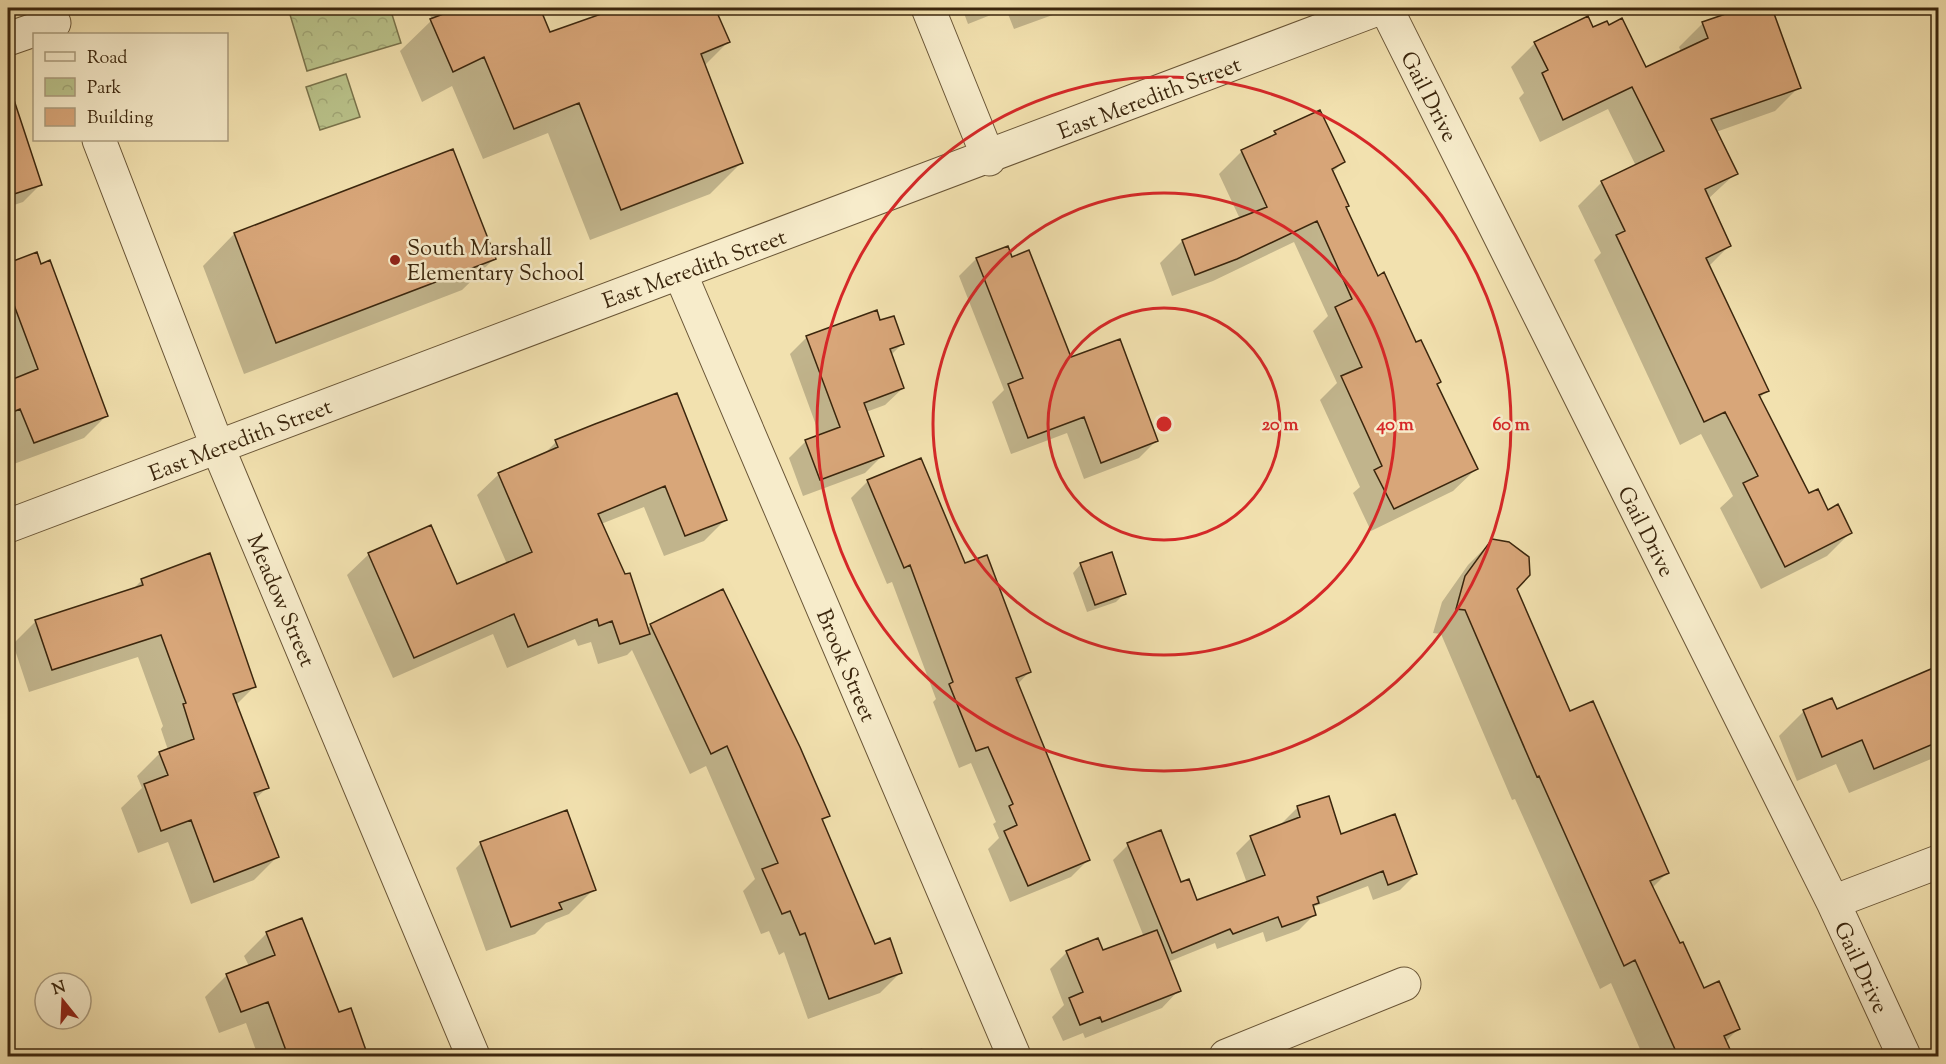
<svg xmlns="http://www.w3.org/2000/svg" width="1946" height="1064" viewBox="0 0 1946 1064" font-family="'Sorts Mill Goudy',serif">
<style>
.park{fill:url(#park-crowns);stroke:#7a744c;stroke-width:1.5}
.shadow{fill:#0003}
.building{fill:#d8a679;stroke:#3b260d;stroke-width:1.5}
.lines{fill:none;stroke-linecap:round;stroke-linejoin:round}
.street-casing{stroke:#695536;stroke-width:35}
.street{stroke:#f7eccb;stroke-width:33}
.ring{fill:none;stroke:#d62828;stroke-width:3}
.poi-dot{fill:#8f2418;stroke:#f7eccb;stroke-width:2}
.labels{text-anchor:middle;stroke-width:5;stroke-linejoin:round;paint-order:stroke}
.street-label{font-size:22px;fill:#3b260d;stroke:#f7eccb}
.poi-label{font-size:22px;fill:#3b260d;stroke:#f7eccb;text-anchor:start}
.centre{fill:#d62828;stroke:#f7eccb;stroke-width:3}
.ring-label{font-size:18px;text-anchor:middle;font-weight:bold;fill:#d62828;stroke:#f7eccb;stroke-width:5;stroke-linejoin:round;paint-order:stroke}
</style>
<defs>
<pattern id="park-crowns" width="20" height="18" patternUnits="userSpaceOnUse" patternTransform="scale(1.5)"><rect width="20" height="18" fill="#bac38b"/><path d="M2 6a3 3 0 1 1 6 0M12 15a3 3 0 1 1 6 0" fill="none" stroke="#a1a777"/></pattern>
</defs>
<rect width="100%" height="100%" fill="#f2e1af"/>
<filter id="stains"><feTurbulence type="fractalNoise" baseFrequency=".00333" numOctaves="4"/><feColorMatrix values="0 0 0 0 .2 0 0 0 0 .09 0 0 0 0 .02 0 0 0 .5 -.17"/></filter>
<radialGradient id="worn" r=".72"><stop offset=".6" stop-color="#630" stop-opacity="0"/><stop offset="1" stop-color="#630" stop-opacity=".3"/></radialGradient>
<path class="park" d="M288,8H390L401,43L307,71Z
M346,74L360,117L320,130L306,87Z"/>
<path class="shadow" d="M427,8H539L550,34L622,8H713L728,42L704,66L741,163L710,194L590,240L548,133L483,159L452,86L422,102L400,51L432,20Z
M962,8H1072L1014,29L1006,9L968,24Z
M1747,8H1771L1799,87L1775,111L1716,132L1736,173L1708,199L1729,246L1708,267L1767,390L1759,399L1808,495L1851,532L1827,556L1761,589L1720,508L1733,496L1701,434L1680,445L1594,260L1601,253L1578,206L1602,182L1636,166L1608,109L1540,142L1519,98L1524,93L1511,67L1535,43L1592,29L1645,69L1681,52L1679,47L1703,23Z
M1275,133L1343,162L1332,173L1345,207L1377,278L1436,385L1476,469L1453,491L1371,531L1353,493L1360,487L1320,400L1337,383L1313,331L1328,316L1294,242L1213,281L1172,296L1160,263L1182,241L1240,219L1219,174L1241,152L1269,139Z
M27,146L40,185L23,202L8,207V152Z
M453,151L494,259L462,290L244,374L203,266L234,234Z
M1007,248L1011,259L1070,359L1156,441L1139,458L1084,479L1067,433L1011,454L992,402L1004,390L959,276L976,259Z
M36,254L107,415L84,438L11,465L8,457V382L11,381L8,372V265Z
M879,322L902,344L891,355L903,388L885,405L866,412L882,456L865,473L803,496L789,458L806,441L820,436L790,354L807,337Z
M595,425L725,520L704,541L664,556L644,507L601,524L647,629L651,625L723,591L828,815L822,821L874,946L901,972L880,993L808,1019L784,952L779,955L769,931L761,934L743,891L755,879L706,766L690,774L632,650L627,655L598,664L591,642L578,646L575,639L507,668L493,634L393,678L347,575L369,554L457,586L507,564L477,495L499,474L543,455L556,442Z
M868,481L964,565L1029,672L1017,685L1088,860L1071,877L1010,902L988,849L999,838L993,824L996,822L971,763L959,768L933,702L936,699L892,582L887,584L851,498Z
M1492,541L1516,588L1569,713L1667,873L1652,888L1703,990L1738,1029L1725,1042L1732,1056H1643L1611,983L1600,989L1515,799L1512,800L1441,634L1433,633L1442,602L1468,565Z
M1081,564L1124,594L1116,602L1087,612L1073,573Z
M142,580L255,686L236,705L268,787L255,799L277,857L254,880L191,904L168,842L138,853L121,808L142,788L137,776L160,753L168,750L161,729L163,726L138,657L29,692L13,644L36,621L132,590Z
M1935,669L1938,677V754L1936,757L1849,793L1836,764L1797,781L1779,736L1804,711H1836Z
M1328,798L1340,836L1416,874L1400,890L1373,900L1368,886L1313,907L1315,914L1299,930L1266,942L1263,932L1217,949L1215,943L1168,962L1179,990L1162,1008L1085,1038L1083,1033L1063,1041L1052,1017L1064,1005L1050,969L1067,952H1102L1144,937L1113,860L1128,845L1180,884L1196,901L1247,883L1236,853L1251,838L1282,826V823L1297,808Z
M481,843L594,889L569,914L546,923L535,934L486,951L456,868Z
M302,920L338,1014L350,1010L367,1056H258L246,1023L219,1033L205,997L227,975L249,966L244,956L266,934Z
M922,1048L926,1056H901Z"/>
<path class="building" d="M459,8H540L550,32L618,8H715L730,42L701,54L743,163L621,210L579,103L514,129L484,57L453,72L430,19Z
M1743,8H1772L1801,88L1711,119L1738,174L1705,189L1731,246L1706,258L1769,391L1759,395L1809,493L1818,489L1828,510L1838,504L1852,533L1785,567L1743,483L1758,476L1725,412L1704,422L1616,235L1625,231L1601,181L1664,151L1632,87L1563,120L1542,73L1548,70L1534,42L1588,16L1593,27L1607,21L1609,25L1622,18L1646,67L1708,38L1702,22Z
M14,100L42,185L8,196V101Z
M1320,110L1345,162L1332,169L1349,206L1346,207L1378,276L1384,272L1416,342L1421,340L1441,382L1437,384L1478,469L1394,509L1374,470L1382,466L1341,376L1362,367L1335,307L1352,299L1317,221L1237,259L1195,275L1182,240L1267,207L1241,150L1276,134L1274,131Z
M453,149L496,259L276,343L234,233Z
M1008,246L1012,257L1029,250L1071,357L1120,339L1158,441L1101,463L1084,417L1028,438L1008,384L1023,378L976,258Z
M37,252L41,264L50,260L108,416L34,443L20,409L8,414V381L38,369L8,289V263Z
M877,310L880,320L894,316L904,344L890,349L904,388L864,403L884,456L820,480L805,440L840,427L806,336Z
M677,393L727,520L685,536L665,486L598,514L625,574L630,573L650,634L620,644L612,621L599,626L597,619L528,647L514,614L414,658L368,553L431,525L457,584L532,552L498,473L558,447L555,440L595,424Z
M921,458L965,563L987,555L1031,672L1016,678L1090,860L1028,886L1004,831L1017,825L1009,806L1013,804L988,747L976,751L949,684L953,682L910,565L904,568L867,480Z
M1492,539L1509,542L1529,557L1530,575L1517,589L1570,711L1593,701L1669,873L1650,881L1680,943L1683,942L1704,988L1719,981L1740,1029L1724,1036L1733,1056H1678L1635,960L1624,966L1539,776L1537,777L1465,610L1456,609L1465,576Z
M1112,552L1126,594L1095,605L1080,563Z
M210,553L256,687L233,694L269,788L254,793L279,857L214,882L191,820L161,831L144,784L168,775L159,752L194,739L183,704L186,703L161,635L52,670L35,620L143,585L141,579Z
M723,589L800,747L830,816L822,819L875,944L890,938L902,973L829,999L805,933L800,935L790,911L782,914L762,869L778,863L727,746L711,754L650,624Z
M1938,666V742L1874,769L1862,740L1822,757L1803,710L1832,698L1837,709Z
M1329,796L1341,834L1395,814L1417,874L1388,885L1383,871L1317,897L1319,903L1313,905L1316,915L1282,927L1278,917L1233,934L1230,929L1172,953L1127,843L1161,830L1181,882L1189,879L1197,900L1265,875L1250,836L1300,817L1297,806Z
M567,810L596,890L559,903L562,909L511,927L480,842Z
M302,918L339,1012L351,1008L368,1056H288L268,1002L241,1012L226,974L275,955L266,932Z
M1157,930L1181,991L1102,1022L1100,1017L1080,1025L1069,998L1083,992L1066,951L1098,938L1103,950Z"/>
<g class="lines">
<defs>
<path id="street" d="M928,8L989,159
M1386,8L1833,902L1904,1056
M8,39L54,23
M99,140L218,448L473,1056
M680,273L1014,1056
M8,526C466,355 924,184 1380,8
M1833,902L1938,862
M1226,1056L1404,984"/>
</defs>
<use href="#street" class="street-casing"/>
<use href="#street" class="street"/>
</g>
<g class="ring">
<circle cx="1164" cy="424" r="116"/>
<circle cx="1164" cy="424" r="231"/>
<circle cx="1164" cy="424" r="347"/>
</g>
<circle class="poi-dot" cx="395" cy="260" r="6"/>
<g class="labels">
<g class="street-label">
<text transform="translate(1430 96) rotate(63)" y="8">Gail Drive</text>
<text transform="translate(1149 97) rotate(-21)" y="8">East Meredith Street</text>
<text transform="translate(694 268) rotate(-20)" y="8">East Meredith Street</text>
<text transform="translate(240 439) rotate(-21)" y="8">East Meredith Street</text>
<text transform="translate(1647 531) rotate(63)" y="8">Gail Drive</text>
<text transform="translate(282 600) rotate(67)" y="8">Meadow Street</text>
<text transform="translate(847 665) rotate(67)" y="8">Brook Street</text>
<text transform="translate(1862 967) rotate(65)" y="8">Gail Drive</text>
</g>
<g class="poi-label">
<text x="407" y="255">South Marshall<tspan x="407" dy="25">Elementary School</tspan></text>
</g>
</g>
<circle cx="1164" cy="424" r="9" class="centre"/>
<g class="ring-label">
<text x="1280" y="430">20 m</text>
<text x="1395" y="430">40 m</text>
<text x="1511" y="430">60 m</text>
</g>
<rect width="1946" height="1064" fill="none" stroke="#f2e1af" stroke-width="30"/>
<rect x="9" y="9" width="1928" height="1046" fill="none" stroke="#3b260d" stroke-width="3"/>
<rect x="15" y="15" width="1916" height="1034" fill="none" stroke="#3b260d" stroke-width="1.5"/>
<rect x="33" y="33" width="195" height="108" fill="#f7eccb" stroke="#ac9d7f" stroke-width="1.5"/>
<rect x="45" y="52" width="30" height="9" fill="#f7eccb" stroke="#ac9d7f" stroke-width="1.5"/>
<text x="87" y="63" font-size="18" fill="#3b260d">Road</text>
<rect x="45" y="78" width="30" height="18" fill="url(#park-crowns)" stroke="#ac9d7f" stroke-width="1.5"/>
<text x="87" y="93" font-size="18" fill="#3b260d">Park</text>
<rect x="45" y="108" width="30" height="18" fill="#d8a679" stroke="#ac9d7f" stroke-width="1.5"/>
<text x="87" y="123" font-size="18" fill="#3b260d">Building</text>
<g transform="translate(63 1001) rotate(342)"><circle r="28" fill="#f7eccb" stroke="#ac9d7f" stroke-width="1.5"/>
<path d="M0-4.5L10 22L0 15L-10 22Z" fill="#8f2418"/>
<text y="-9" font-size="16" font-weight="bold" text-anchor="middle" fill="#3b260d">N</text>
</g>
<rect width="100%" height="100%" filter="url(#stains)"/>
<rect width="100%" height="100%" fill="url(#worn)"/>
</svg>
